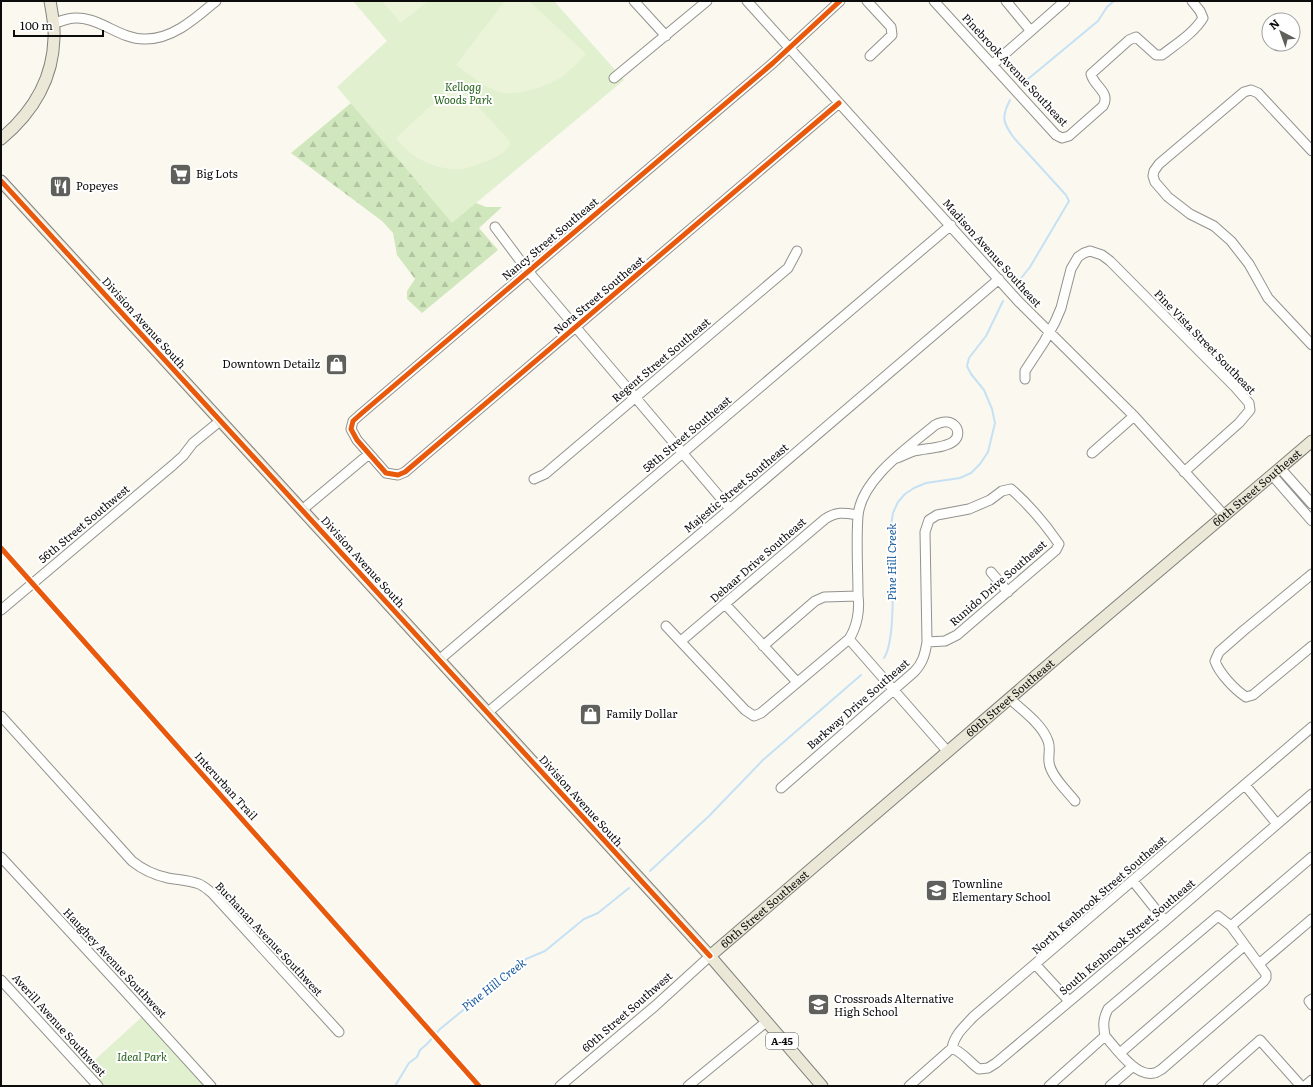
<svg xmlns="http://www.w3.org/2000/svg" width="1313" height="1087" viewBox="0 0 1313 1087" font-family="Literata,serif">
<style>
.forest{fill:url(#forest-firs)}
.park{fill:#e1f0cf}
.pitch{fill:#ebf4d9}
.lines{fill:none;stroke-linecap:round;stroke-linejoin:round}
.stream{stroke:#c6e1f4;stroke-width:2}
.minor-casing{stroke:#93928e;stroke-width:11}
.major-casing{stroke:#80807c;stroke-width:13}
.minor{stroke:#fefefd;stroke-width:9}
.major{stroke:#ece8d8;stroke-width:11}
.cycleway-casing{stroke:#fff;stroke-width:8}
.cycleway{stroke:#e8590c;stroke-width:5}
.labels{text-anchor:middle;stroke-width:4;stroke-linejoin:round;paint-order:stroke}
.shield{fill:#fff;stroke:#555;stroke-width:1}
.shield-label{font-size:10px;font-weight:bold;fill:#0c0c0c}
.street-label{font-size:11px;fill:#0c0c0c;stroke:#fff}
.park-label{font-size:11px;font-style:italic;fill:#26631d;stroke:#fff}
.poi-label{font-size:11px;fill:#0c0c0c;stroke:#fff;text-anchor:start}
.water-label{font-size:12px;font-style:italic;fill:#16589d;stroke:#fff}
</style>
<defs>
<pattern id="forest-firs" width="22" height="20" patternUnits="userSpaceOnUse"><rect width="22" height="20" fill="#d0e7bd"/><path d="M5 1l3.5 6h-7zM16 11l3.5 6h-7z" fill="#b1c5a1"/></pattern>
</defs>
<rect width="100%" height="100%" fill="#faf8ef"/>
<path class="forest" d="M351,103L403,156L476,203L486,207H502L479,228L498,250L422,313L407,299V291L415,279L397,255L393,233L382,221L291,153Z"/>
<path class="park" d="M353,1H554L624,80L452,223L337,87L387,41Z
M144,1015L208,1086H103L86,1068Z"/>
<path class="pitch" d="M382,1H428L401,23Z
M505,1H529L586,54C579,61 571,70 563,76C552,84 519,96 504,93C487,90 471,75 456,65Z
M458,85L510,141C510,143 510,145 509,147C506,152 496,157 491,159C483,162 475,166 467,168C441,173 410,159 396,138L451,87Z"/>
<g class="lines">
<path class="stream" d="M1022,84L1098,21L1107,7L1114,1
M1010,100C1001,117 1003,123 1014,138L1066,195L1069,201L1030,267L1018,282
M884,658C898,637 891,553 891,525L893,513L898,502L905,494L914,488L926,483L960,478L971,473L980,464L988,452L995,423L992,409L984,390L971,374L967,366L969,358L986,336L1003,301
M650,871L709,816L763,760L861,675
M395,1086L409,1063L417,1057L420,1050L427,1044L440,1029L526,959L545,951L584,919L598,913L629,888"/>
<defs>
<path id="minor" d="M634,1L666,36
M747,1L1019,302L1134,416L1224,515
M867,1L891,27L892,35L870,56
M934,1L1056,135L1062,138L1069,136L1103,106C1111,92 1094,87 1091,74L1129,40L1136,37L1156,55H1162C1176,44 1194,33 1203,18L1200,11L1192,1
M1006,1L1030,30
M53,24C58,22 63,20 68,19C97,13 117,39 144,39C172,40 196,18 216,1
M992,65L1065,1
M614,78L707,1
M839,103L405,472L398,475L386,473L357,440L351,429L353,421L362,413L773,63L840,1
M1312,151L1258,93L1251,90L1244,92L1159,164L1154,171L1153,176L1155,182L1168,197L1190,214L1214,226L1231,241L1249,264L1268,298L1312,345
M495,227L528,271L730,509
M1025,379V371L1044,342L1055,322L1061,308L1071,269L1078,257L1084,253L1090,251L1102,255L1110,261L1235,387L1249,403L1250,410L1239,423L1184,472
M1092,453L1134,416
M1280,468L1312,504
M1272,475L1312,521
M534,479L545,474L788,268L797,251
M302,510L369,454
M991,572L1008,592
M1312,574L1243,631L1219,652L1215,661C1219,673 1235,690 1246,697L1253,695L1312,646
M725,604L797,682
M1,610L173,465L183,456L193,443L220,421
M666,626L745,710L754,716L761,713L849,639C857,627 860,610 858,596C858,571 856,541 858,516C861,479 909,447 935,425C953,415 964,432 954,441C946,448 926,448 914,451C908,453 903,456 897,458
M849,639L948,752
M681,641L825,519C837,511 845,513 858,515
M763,646L815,601L824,597L858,596
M439,660L951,225
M1010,699C1023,711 1042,724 1048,741C1051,748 1048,755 1049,762C1050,775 1067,791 1075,801
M487,713L730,509L999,279
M1,716L132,861C143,870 154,875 168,878C179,880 189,880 199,884C204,886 208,890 212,893L339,1032
M1245,785L1277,824
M781,788L914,672C923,663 925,654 927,642L925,532L929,520L937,515L969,509L990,500L1002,491L1011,489C1028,504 1046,525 1059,544L1056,550L957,635L945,641L927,642
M1,857L121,987L211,1086
M1133,881L1165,921
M1231,926L1312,857
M1035,964L1069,1001
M1259,964L1312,919
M1,980L98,1086
M1312,999L1309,1001L1312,1005
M952,1048C964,1053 969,1062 979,1069L988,1068L996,1063L1165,921L1312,794
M1120,1053L1245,945
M560,1086L655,1006L710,956
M688,1086L766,1022
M909,1086L952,1048C955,1034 964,1027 973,1017L1312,727
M1049,1086L1105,1036C1103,1025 1103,1019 1108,1009L1218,916L1231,926L1266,974V978L1264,981L1162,1069C1160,1070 1156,1073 1154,1073C1136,1078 1115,1047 1105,1036
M1110,1086L1132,1067
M1208,1086L1260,1040L1301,1086
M1305,1086L1312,1080"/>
<g id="major">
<path d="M1,139C32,113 53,79 54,38C55,26 52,13 50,1"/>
<path d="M1,181L660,901L710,956L822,1086"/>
<path id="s1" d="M710,956L1067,649L1312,441"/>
</g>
</defs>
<use href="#minor" class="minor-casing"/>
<use href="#major" class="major-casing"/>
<use href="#minor" class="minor"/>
<use href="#major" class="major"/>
<defs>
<path id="cycleway" d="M839,103L405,472L398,475L386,473L357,440L351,429L353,421L362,413L773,63L840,1
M1,181L710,956
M1,548L479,1086"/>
</defs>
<use href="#cycleway" class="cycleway-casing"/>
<use href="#cycleway" class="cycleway"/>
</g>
<defs>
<symbol id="supermarket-square" viewBox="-11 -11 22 22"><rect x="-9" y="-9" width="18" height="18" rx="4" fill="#5f5f5b" stroke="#fff"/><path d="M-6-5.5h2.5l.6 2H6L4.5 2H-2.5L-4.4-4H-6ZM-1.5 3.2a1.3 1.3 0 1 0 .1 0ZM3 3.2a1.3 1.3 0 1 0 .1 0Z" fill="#fff"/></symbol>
<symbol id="restaurant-square" viewBox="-11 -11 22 22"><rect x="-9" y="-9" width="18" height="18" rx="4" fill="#5f5f5b" stroke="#fff"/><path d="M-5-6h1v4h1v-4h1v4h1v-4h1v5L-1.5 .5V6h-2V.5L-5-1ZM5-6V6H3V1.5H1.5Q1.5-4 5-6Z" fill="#fff"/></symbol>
<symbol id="shop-square" viewBox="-11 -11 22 22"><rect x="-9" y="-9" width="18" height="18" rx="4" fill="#5f5f5b" stroke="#fff"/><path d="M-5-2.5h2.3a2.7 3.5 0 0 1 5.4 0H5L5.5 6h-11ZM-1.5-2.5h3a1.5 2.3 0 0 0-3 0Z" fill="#fff"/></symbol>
<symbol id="school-square" viewBox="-11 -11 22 22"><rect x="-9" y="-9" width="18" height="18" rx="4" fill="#5f5f5b" stroke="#fff"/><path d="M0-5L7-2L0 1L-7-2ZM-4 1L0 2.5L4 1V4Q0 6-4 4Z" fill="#fff"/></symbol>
</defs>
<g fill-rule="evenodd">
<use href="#supermarket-square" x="168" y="162" width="25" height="25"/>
<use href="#restaurant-square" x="48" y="174" width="25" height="25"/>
<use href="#shop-square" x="324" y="352" width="25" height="25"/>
<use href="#shop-square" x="578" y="702" width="25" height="25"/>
<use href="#school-square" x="924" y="878" width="25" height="25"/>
<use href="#school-square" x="806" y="992" width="25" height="25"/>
</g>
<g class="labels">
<rect class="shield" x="766" y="1033" width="32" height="16" rx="3"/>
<g class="shield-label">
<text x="782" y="1045">A-45</text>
</g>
<g class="street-label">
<text transform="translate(1015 70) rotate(47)" y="4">Pinebrook Avenue Southeast</text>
<text transform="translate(550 239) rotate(-40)" y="4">Nancy Street Southeast</text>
<text transform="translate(992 253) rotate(48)" y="4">Madison Avenue Southeast</text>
<text transform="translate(599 295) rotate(-40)" y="4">Nora Street Southeast</text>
<text transform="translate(144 323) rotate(48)" y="4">Division Avenue South</text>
<text transform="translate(1205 342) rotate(46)" y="4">Pine Vista Street Southeast</text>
<text transform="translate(661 360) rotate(-40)" y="4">Regent Street Southeast</text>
<text transform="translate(687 434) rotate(-40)" y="4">58th Street Southeast</text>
<text transform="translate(736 488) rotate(-40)" y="4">Majestic Street Southeast</text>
<text dy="4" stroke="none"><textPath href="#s1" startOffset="720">60th Street Southeast</textPath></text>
<text transform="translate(84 524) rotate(-40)" y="4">56th Street Southwest</text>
<text transform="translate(758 560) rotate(-41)" y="4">Debaar Drive Southeast</text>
<text transform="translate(363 562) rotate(48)" y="4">Division Avenue South</text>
<text transform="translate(998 583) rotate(-41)" y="4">Runido Drive Southeast</text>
<text dy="4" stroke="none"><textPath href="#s1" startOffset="396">60th Street Southeast</textPath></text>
<text transform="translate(858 704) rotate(-41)" y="4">Barkway Drive Southeast</text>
<text transform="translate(226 786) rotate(48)" y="4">Interurban Trail</text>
<text transform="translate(581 801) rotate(48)" y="4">Division Avenue South</text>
<text transform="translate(1099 895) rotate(-41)" y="4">North Kenbrook Street Southeast</text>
<text dy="4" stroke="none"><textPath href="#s1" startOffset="72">60th Street Southeast</textPath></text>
<text transform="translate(1127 937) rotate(-40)" y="4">South Kenbrook Street Southeast</text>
<text transform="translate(269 939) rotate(47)" y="4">Buchanan Avenue Southwest</text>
<text transform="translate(115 963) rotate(47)" y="4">Haughey Avenue Southwest</text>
<text transform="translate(627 1012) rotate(-41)" y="4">60th Street Southwest</text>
<text transform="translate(59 1025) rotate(48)" y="4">Averill Avenue Southwest</text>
</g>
<g class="park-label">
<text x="463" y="91">Kellogg<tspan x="463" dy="13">Woods Park</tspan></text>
<text x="142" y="1061">Ideal Park</text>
</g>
<g class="poi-label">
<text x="196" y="178">Big Lots</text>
<text x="76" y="190">Popeyes</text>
<text x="320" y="368" text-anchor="end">Downtown Detailz</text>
<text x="606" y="718">Family Dollar</text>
<text x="952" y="888">Townline<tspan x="952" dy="13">Elementary School</tspan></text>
<text x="834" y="1003">Crossroads Alternative<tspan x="834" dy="13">High School</tspan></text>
</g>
<g class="water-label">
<text transform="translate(892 562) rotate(-90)" y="4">Pine Hill Creek</text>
<text transform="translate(494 985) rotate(-38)" y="4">Pine Hill Creek</text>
</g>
</g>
<rect width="1313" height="1087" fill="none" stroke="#0c0c0c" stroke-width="4"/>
<g transform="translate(1281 32) rotate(319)"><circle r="19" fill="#ffffff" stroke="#9e9e9e"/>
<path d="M0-3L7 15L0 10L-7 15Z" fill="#5f5f5b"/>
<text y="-6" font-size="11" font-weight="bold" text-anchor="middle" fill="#0c0c0c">N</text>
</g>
<path d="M14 30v6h89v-6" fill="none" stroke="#0c0c0c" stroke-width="2"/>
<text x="20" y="30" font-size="12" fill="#0c0c0c" stroke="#ffffff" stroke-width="3" paint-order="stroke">100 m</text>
</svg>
